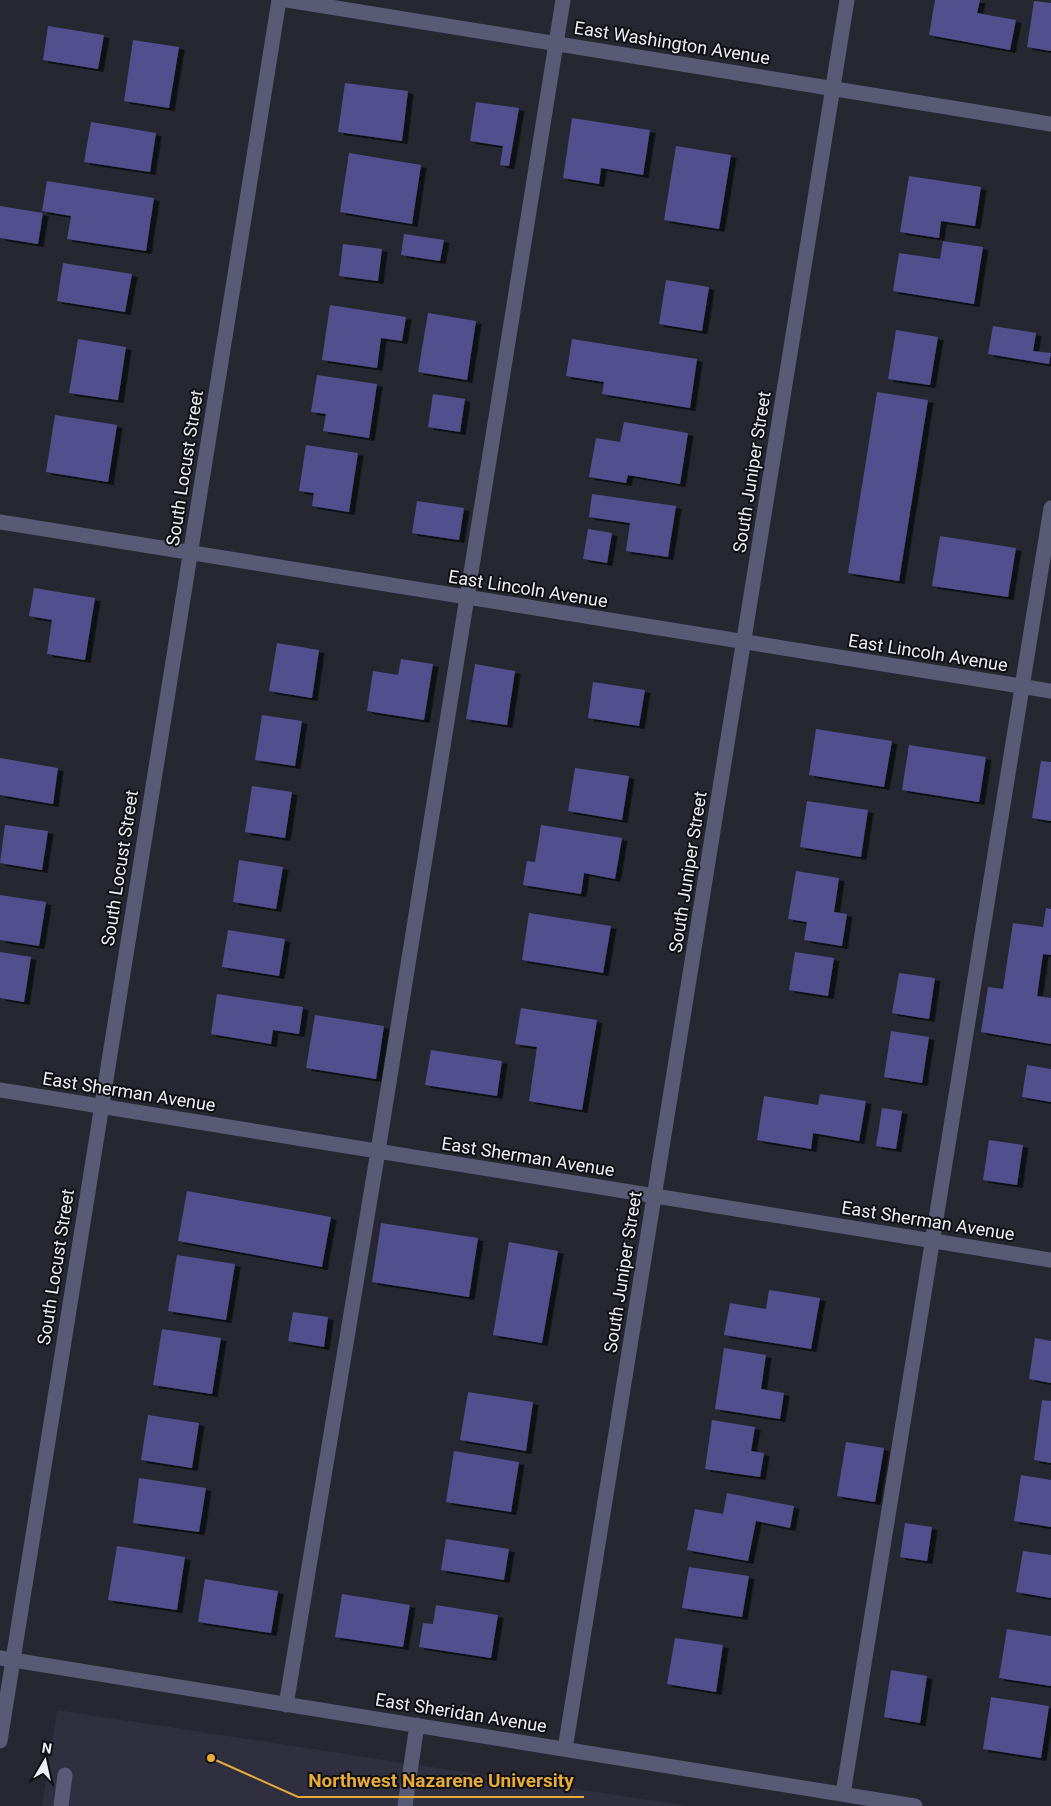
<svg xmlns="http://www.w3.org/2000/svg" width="1051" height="1806" viewBox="0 0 1051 1806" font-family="Roboto,sans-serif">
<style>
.built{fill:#2f2f3f}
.building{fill:#514f8d;filter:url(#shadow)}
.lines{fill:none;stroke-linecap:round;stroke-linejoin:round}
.minor{stroke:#595a76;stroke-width:15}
.labels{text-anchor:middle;stroke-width:4;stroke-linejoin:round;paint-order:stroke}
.street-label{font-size:18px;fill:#ededf4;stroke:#101014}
.leader{fill:none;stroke:#e7ac37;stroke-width:2}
.callout-dot{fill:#e7ac37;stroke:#101014;stroke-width:2}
.callout-label{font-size:19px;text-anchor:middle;font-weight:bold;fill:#e7ac37;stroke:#101014;stroke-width:4;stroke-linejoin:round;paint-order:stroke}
</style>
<defs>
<filter id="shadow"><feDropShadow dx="5.5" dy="3" stdDeviation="0" flood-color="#0009"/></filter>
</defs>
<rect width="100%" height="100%" fill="#262730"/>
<path class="built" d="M57,1710L688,1806H42Z"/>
<path class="building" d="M935,0H980L977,13L1016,20L1010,50L929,35Z
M1034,1L1051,3V51L1027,47Z
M48,26L104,35L98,69L43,60Z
M133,40L179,47L169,108L124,101Z
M345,83L408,91L402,141L338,132Z
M476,102L519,108L509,166L500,165L503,146L470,141Z
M572,118L650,130L643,175L601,168L599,184L563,178Z
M91,122L156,133L150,172L84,162Z
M676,146L731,155L719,229L664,220Z
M349,153L421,165L412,224L340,212Z
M909,176L981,187L975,226L941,221L939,238L900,232Z
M47,181L154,198L146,251L67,239L71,216L42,211Z
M0,206L43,213L38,244L0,238Z
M404,234L444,240L440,261L401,255Z
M943,241L983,247L974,304L893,291L899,253L940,259Z
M343,244L382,249L378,281L339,276Z
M63,263L132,274L125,312L57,301Z
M666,280L709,287L702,331L659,324Z
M330,305L406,317L402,341L381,338L377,368L322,360Z
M428,313L476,321L467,380L418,372Z
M993,326L1036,333L1033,351L1051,353L1049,364L988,354Z
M896,330L938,337L930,385L888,379Z
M78,339L126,347L118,400L69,393Z
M572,339L697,359L690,408L602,394L604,382L566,376Z
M317,375L377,384L369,438L323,431L326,414L311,412Z
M877,392L928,400L899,581L848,573Z
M433,394L465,399L460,432L428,427Z
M55,415L117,425L108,482L46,472Z
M624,422L688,433L680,484L628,475L626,483L589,477L596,438L620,442Z
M306,445L358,453L349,512L312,506L314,493L299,491Z
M592,494L676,506L668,557L626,551L630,523L589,517Z
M417,501L464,508L459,540L412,533Z
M588,529L612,533L607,563L583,559Z
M940,536L1016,548L1008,597L932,586Z
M34,588L95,598L85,660L47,654L52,620L29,616Z
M277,643L319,650L312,698L269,691Z
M401,659L433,664L424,720L367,711L373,671L398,675Z
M475,664L515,671L507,725L466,719Z
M593,682L645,690L639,726L588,718Z
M262,715L302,721L295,766L255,760Z
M816,729L892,741L884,787L809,775Z
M909,745L986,757L979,802L902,790Z
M0,758L58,768L53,804L0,795Z
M1041,761L1051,762V821L1032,818Z
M575,768L629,776L622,820L568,811Z
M252,786L292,792L285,838L245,832Z
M807,801L868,810L861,857L800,847Z
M5,825L48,831L42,870L0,863Z
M541,825L622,838L615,879L584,873L581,894L523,885L527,861L535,862Z
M239,860L283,867L276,909L233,902Z
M796,871L839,878L834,912L847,914L842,946L804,940L807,922L788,919Z
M0,895L46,902L39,946L0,940Z
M1046,908L1051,909V955L1043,954L1037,996L1051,998V1044L981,1032L988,987L1003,989L1013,923L1043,927Z
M529,913L611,926L603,973L522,960Z
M228,930L285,939L279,976L222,967Z
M0,952L31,957L24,1002L0,998Z
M795,952L834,958L828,996L789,990Z
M899,973L935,978L929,1019L892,1013Z
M217,994L303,1007L299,1034L273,1030L271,1044L211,1034Z
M521,1008L597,1020L582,1110L529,1101L537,1047L515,1044Z
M315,1015L384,1026L376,1079L306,1068Z
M891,1031L929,1037L922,1083L884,1077Z
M431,1050L502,1061L497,1096L425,1085Z
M1027,1065L1051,1069V1102L1022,1097Z
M820,1094L866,1101L859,1141L813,1133L811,1149L757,1140L764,1096L818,1105Z
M882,1108L902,1111L896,1149L876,1146Z
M989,1140L1023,1145L1017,1185L983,1180Z
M187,1191L331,1217L322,1267L178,1241Z
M381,1223L478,1238L469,1297L372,1282Z
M509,1242L558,1251L542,1343L493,1335Z
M177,1255L235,1264L226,1320L168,1311Z
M769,1290L820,1298L811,1349L724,1335L730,1303L766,1309Z
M293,1312L328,1317L324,1347L288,1341Z
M162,1329L221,1338L212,1394L153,1385Z
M1035,1338L1051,1341V1383L1029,1379Z
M724,1348L766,1355L761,1389L784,1393L780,1419L715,1409Z
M468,1392L533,1402L526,1451L460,1440Z
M1042,1400L1051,1401V1463L1034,1460Z
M148,1415L199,1423L192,1468L141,1460Z
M712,1420L755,1427L751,1451L764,1453L760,1477L705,1469Z
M846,1442L884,1448L875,1502L837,1496Z
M454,1451L519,1462L511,1512L446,1502Z
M1021,1475L1051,1480V1527L1014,1521Z
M139,1478L206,1488L199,1532L133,1523Z
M727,1493L794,1506L790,1528L756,1521L748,1561L687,1550L695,1509L723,1514Z
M905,1523L932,1527L927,1561L900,1557Z
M446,1539L509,1549L504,1580L441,1570Z
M117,1546L185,1557L177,1610L108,1600Z
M1023,1551L1051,1555V1598L1016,1592Z
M689,1567L749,1576L742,1617L682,1608Z
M205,1579L278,1591L271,1633L198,1622Z
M342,1594L410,1605L403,1647L335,1637Z
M436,1605L498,1615L491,1658L419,1647L423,1623L433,1624Z
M1007,1629L1051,1636V1686L999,1678Z
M675,1638L723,1645L716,1692L667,1684Z
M891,1670L927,1676L920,1723L884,1717Z
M991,1697L1049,1706L1041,1758L983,1749Z"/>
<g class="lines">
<path class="minor" d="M287,0L1051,124
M0,522L1051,691
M0,1090L1051,1260
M0,1658L915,1806
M286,1705L378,1151L563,0
M0,1741L279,0
M565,1749L847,0
M843,1794L1051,508
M61,1806L65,1775
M405,1806L417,1725"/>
</g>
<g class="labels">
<g class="street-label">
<text transform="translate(672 43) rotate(9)" y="6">East Washington Avenue</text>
<text transform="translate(185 468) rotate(-81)" y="6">South Locust Street</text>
<text transform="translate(752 472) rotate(-81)" y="6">South Juniper Street</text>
<text transform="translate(528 589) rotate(9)" y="6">East Lincoln Avenue</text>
<text transform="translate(928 653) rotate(9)" y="6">East Lincoln Avenue</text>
<text transform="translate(120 868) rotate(-81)" y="6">South Locust Street</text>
<text transform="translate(688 872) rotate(-81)" y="6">South Juniper Street</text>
<text transform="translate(129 1092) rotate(9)" y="6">East Sherman Avenue</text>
<text transform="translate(528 1157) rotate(9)" y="6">East Sherman Avenue</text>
<text transform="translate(928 1221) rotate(9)" y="6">East Sherman Avenue</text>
<text transform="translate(56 1267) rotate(-81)" y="6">South Locust Street</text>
<text transform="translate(623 1272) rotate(-81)" y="6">South Juniper Street</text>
<text transform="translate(461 1713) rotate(9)" y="6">East Sheridan Avenue</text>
</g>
</g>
<path class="leader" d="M211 1758L298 1797H584"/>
<circle class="callout-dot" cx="211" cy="1758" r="5"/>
<g class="callout-label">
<text x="441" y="1787">Northwest Nazarene University</text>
</g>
<g transform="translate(45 1761) rotate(9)" stroke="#101014" stroke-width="4" paint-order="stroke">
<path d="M0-4L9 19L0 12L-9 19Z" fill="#ededf4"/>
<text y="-8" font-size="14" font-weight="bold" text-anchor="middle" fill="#ededf4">N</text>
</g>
</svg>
